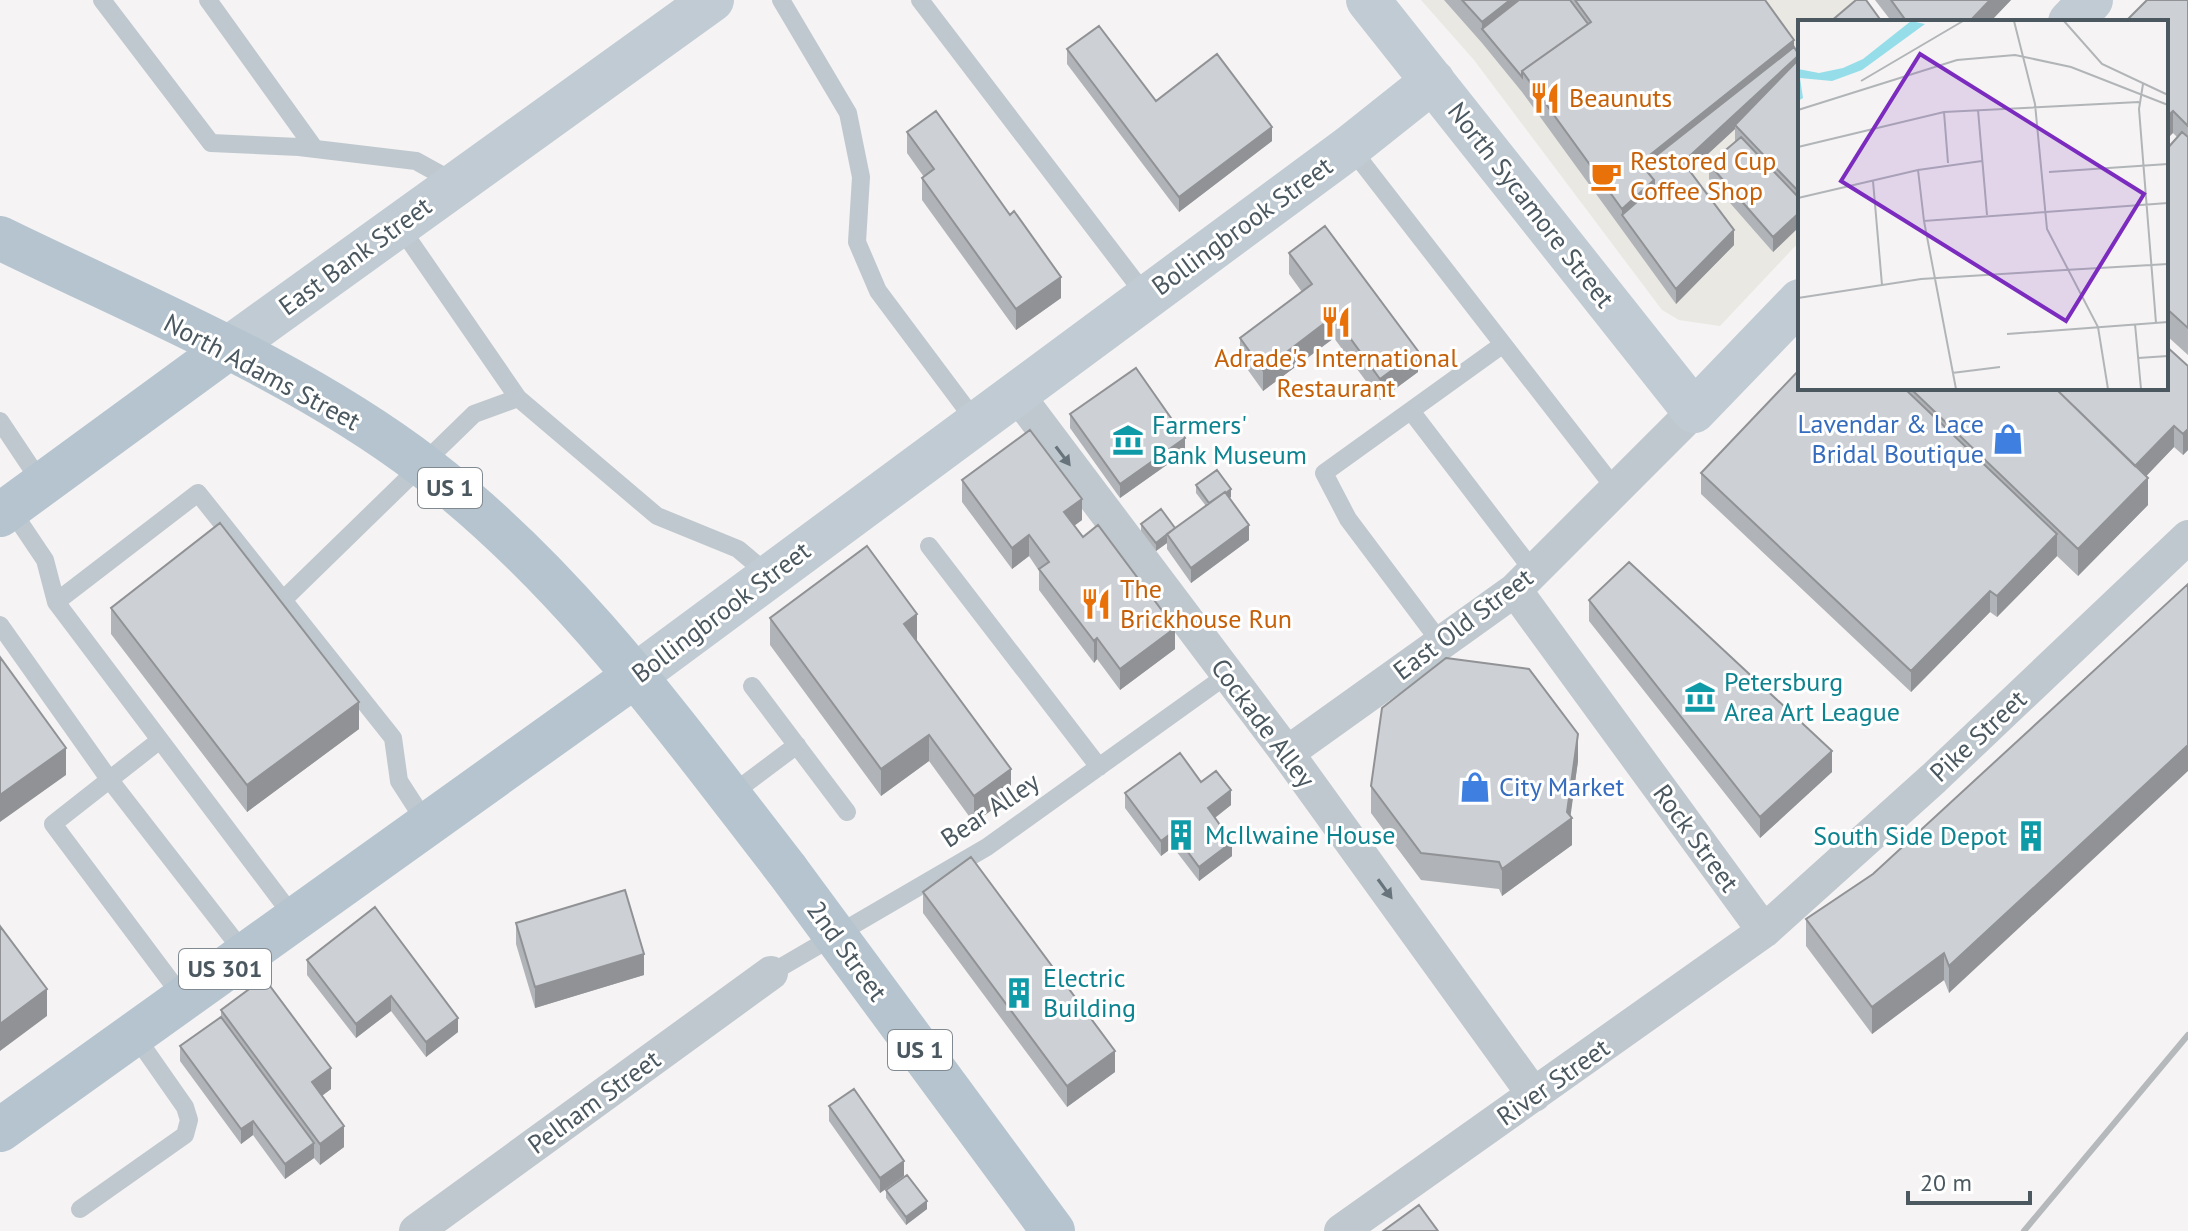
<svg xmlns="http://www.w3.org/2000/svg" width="2188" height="1231" viewBox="0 0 2188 1231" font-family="'PT Sans',sans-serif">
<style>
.commercial{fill:#eae8e2}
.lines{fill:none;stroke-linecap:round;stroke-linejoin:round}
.lane{stroke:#bfc8ce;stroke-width:18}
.street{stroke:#bfc8ce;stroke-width:34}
.secondary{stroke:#c0cbd3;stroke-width:44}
.primary{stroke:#b5c4cf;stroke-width:44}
.rail{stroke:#b5b9bc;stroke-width:6}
.primary-bridge{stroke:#b5c4cf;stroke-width:44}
.wall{fill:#b0b3b7}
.shaded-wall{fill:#909295}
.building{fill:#cdd0d5;stroke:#909295;stroke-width:2}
.oneway{fill:#68747c}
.labels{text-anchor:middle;stroke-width:6;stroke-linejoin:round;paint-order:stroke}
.shield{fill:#fff;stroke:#818a90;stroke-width:2}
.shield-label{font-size:24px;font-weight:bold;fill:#4b5860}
.food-label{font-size:26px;fill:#c56008;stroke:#fff;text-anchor:start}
.street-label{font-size:26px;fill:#4b5860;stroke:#fff}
.shop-label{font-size:26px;fill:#366cbe;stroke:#fff;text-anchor:end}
.culture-label{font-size:26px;fill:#0d838f;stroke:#fff;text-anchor:start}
.inset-road{fill:none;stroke:#b1b5b8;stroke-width:2}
.view{fill:#7b2cbf;fill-opacity:0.15;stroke:#7b2cbf;stroke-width:4}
.inset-edge{fill:none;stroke:#4b5860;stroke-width:4}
</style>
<rect width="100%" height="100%" fill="#f5f3f3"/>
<path class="commercial" d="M1421,0H1853L1869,22H1800V241L1720,326L1679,320L1662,310L1474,60Z"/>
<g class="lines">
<path class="lane" d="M102,0L211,143L299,147L416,161L456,183
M208,0L315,149
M781,0L848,113L861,177L857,242L878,291L976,422
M920,0L1146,296
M1350,147L1617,491
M398,224L518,398L657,516L738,549L769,575
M1411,411L1534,572
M0,421L42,484
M10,508L45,560L56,602L295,919
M929,546L1099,767
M283,600L474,414L518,398
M56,602L198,493L393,738L399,781L428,826
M0,625L109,779L245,954
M1441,643L1348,519L1324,473L1502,345
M752,686L847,812
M160,740L53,824L184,999
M729,796L797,745
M771,973L987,847L1227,675
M80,1209L185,1135L189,1120L185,1107L134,1034"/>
<path class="street" d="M1016,393L1287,753L1534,1095
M1515,590L1764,931
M1287,753L1515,590L1694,411
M416,1231L771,973
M1341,1231L1764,931L1934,778L2188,537"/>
<path class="secondary" d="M1368,0L1694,411L1800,301
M2070,22L2091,0
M227,349L712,0
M636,675L1350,147L1433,81"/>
<path class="primary" d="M0,238C143,308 298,370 425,467C570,578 675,726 787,870
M0,515L227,349
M0,1130L636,675"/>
<path class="rail" d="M2024,1231L2188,1035"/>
<path class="primary-bridge" d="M787,870L1053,1231"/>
</g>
<path class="wall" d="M1444,0H1765L1799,55L1800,48V226L1773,252L1709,179V164L1735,142V129L1689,171L1734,245L1676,304L1522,92L1482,43Z
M1875,0H2011L1990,22H1892Z
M2147,0H2188V355L2166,335V150L2177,137L2173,133Z
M1067,49L1156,101L1272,141L1179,212L1067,64Z
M907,132L1010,215L1061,298L1016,330L922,200V178L924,177L907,153Z
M1289,253L1418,372L1380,400L1334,338L1263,391L1240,359V338L1302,292L1289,274Z
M2188,366V450L2183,455L2174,447L2146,476L2148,505L2078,576L2057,556L1997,617L1990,612L1911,692L1701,494V473L1800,388H2166Z
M1070,414L1185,452L1120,498L1070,428Z
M962,480L1082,520L1074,526L1175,649L1120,690L1097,659L1094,663L1039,590V571L1029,556L1012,569L962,502Z
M1196,485L1231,497L1229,498L1249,540L1191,583L1167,549V543L1156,551L1141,531V524L1175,528L1206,506L1196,493Z
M2188,584L1949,993L1944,980L1872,1034L1806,946V919L1873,874Z
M1589,600L1832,772L1760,838L1589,621Z
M111,608L359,729L247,812L111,634Z
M770,618L916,641L1011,796L974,823L929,761L881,796L770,645Z
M1578,761L1570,816L1572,845L1502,896L1499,889L1421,880L1371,813V786Z
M1201,782L1231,805L1215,818L1232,856L1199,881L1173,847L1161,856L1125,808V793Z
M923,892L1115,1072L1067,1107L923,913Z
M516,923L644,975L535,1008L516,944Z
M307,960L458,1018V1032L426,1057L391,1011L356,1038L307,975Z
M221,1010L331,1089L322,1096L344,1147L320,1165L314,1158L285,1179L253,1135L241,1144L180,1061V1046L221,1017Z
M829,1106L904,1176L880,1193L829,1121Z
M886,1190L927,1209L906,1225L886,1198Z"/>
<path class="shaded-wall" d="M1510,0H1537L1482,29V22Z
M1990,0H2011L1990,22H1969Z
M1794,40V59L1799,55V69L1735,125V129L1683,177V162L1647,178L1640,163Z
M2173,111V133L2166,140V118Z
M1272,127V141L1179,212V197Z
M1654,180V201L1622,215V209Z
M1800,212V226L1773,252V237Z
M1734,230V245L1676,304V289Z
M1061,277V298L1016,330V309Z
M1334,316V338L1263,391V370Z
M1418,351V372L1380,400V379Z
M2174,426V447L2133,490V469Z
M2188,429V450L2183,455V434Z
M1185,438V452L1120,498V484Z
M2148,478V505L2078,576V549Z
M1231,489V497L1210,512V505Z
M1082,499V520L1064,533V512Z
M1249,525V540L1191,583V568Z
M2057,534V556L1997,617V596Z
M1029,535V556L1012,569V548Z
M1167,536V543L1156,551V543Z
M1990,591V612L1911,692V671Z
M917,614V641L904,624Z
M1175,628V649L1120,690V669Z
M1097,638V659L1094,663V641Z
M359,702V729L247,812V785Z
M1578,734V761L1570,820L1572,818V845L1502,896V869L1567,812Z
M929,735V761L881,796V769Z
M2188,745V771L1949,993V966Z
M66,748V775L0,822V795Z
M1832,751V772L1760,838V817Z
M1011,769V796L974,823V796Z
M1231,790V805L1208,823V808Z
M1173,832V847L1161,856V841Z
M1232,842V856L1199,881V867Z
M1944,953V980L1872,1034V1007Z
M644,954V975L535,1008V987Z
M47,989V1016L0,1051V1024Z
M391,996V1011L356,1038V1024Z
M458,1018V1032L426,1057V1042Z
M1115,1051V1072L1067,1107V1086Z
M331,1068V1089L312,1103V1082Z
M253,1121V1135L241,1144V1129Z
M344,1126V1147L320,1165V1144Z
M314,1143V1158L285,1179V1164Z
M904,1161V1176L880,1193V1178Z
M927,1201V1209L906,1225V1217Z"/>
<path class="building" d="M1462,0H1510L1482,22Z
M1519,0H1570L1588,24L1522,71V77L1482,29Z
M1575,0H1765L1794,40L1640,163L1654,180L1622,209L1522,71L1591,22Z
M1856,0H1866L1882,22H1830Z
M1891,0H1990L1969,22H1907Z
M2147,0H2188V126L2173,111L2166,118V22H2125Z
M1099,26L1156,101L1217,54L1272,127L1179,197L1067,49Z
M1794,47L1799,55L1683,162L1734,230L1676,289L1622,215L1654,187V180L1643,166Z
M1800,58V193L1735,125Z
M936,111L1010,215L1014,211L1061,277L1016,309L922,178L934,169L907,132Z
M2182,132L2188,137V328L2166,308V150Z
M1741,137L1800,199V212L1773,237L1709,164Z
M1325,226L1418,351L1380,379L1334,316L1263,370L1240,338L1312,284L1289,253Z
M2166,346L2188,366V429L2183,434L2174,426L2135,466L2055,388H2166Z
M1136,368L1185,438L1120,484L1070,414Z
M1800,369V388H1904L2057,534L1997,596L1990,591L1911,671L1701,473Z
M1910,388H2055L2148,478L2078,549Z
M1030,430L1082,499L1064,512L1083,537L1098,525L1175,628L1120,669L1097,638L1094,641L1039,569L1049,562L1029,535L1012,548L962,480Z
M1217,470L1231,489L1226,493L1225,492L1209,503L1196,485Z
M1225,492L1249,525L1191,568L1167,534Z
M1161,509L1175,528L1156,543L1141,524Z
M220,523L359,702L247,785L111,608Z
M867,546L917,614L904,624L1011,769L974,796L929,735L881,769L770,618Z
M1629,562L1832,751L1760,817L1589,600Z
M2188,584V745L1949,966L1944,953L1872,1007L1806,919L1873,874Z
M0,657L66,748L0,795Z
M1446,658L1529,669L1578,734L1567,812L1572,818L1502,869L1499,862L1421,853L1371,786L1382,708Z
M1180,753L1201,782L1216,771L1231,790L1208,808L1232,842L1199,867L1173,832L1161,841L1125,793Z
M971,857L1115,1051L1067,1086L923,892Z
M625,890L644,954L535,987L516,923Z
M375,907L458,1018L426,1042L391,996L356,1024L307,960Z
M0,926L47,989L0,1024Z
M264,978L331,1068L312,1082L344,1126L320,1144L221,1010Z
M221,1017L314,1143L285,1164L253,1121L241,1129L180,1046Z
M854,1089L904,1161L880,1178L829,1106Z
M907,1175L927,1201L906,1217L886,1190Z
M1419,1205L1438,1231H1383Z"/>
<defs><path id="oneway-solid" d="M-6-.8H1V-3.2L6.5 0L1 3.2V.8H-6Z" transform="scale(2)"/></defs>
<g class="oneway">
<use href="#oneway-solid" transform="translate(1063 456) rotate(53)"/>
<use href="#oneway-solid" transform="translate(1385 889) rotate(54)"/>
</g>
<defs>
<symbol id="restaurant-bare" viewBox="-9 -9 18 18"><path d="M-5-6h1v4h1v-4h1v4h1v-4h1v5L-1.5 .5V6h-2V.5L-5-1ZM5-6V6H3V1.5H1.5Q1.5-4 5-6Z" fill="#e8710a" stroke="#fff" stroke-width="2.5" paint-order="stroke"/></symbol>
<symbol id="cafe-bare" viewBox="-9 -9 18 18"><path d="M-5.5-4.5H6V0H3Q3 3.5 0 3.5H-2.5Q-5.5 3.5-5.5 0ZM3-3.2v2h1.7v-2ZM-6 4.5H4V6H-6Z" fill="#e8710a" stroke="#fff" stroke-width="2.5" paint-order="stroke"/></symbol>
<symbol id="shop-bare" viewBox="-9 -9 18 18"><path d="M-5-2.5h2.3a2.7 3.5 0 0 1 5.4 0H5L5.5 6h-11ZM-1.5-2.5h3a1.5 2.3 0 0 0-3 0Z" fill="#3f7fe0" stroke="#fff" stroke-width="2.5" paint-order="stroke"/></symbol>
<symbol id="museum-bare" viewBox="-9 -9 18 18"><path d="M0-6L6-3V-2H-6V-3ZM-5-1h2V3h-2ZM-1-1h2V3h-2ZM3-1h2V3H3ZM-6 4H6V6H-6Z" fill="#0f9aa8" stroke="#fff" stroke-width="2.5" paint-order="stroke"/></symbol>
<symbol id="building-bare" viewBox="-9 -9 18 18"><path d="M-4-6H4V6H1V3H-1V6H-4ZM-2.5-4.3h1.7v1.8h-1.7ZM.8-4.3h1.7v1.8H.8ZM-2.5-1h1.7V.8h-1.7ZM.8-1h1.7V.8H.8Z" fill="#0f9aa8" stroke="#fff" stroke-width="2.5" paint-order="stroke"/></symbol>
</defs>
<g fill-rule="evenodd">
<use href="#restaurant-bare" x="1523" y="76" width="44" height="44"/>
<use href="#cafe-bare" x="1584" y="154" width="44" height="44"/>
<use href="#restaurant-bare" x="1314" y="300" width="44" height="44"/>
<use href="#shop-bare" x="1986" y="417" width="44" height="44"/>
<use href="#museum-bare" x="1106" y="418" width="44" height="44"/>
<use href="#restaurant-bare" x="1074" y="582" width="44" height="44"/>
<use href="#museum-bare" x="1678" y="675" width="44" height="44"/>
<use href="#shop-bare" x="1453" y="765" width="44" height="44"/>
<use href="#building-bare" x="1159" y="813" width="44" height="44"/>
<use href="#building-bare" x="2009" y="814" width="44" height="44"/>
<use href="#building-bare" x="997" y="971" width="44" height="44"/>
</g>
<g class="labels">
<g class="shield">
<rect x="418" y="468" width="64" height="40" rx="6"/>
<rect x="179" y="949" width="92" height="40" rx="6"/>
<rect x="888" y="1030" width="64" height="40" rx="6"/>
</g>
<g class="shield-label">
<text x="450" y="496">US 1</text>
<text x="225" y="977">US 301</text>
<text x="920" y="1058">US 1</text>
</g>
<g class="food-label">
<text x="1569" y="107">Beaunuts</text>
<text x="1630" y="170">Restored Cup<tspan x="1630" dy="30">Coffee Shop</tspan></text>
<text x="1336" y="367" text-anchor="middle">Adrade's International<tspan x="1336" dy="30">Restaurant</tspan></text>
<text x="1120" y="598">The<tspan x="1120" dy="30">Brickhouse Run</tspan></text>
</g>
<g class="street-label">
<text transform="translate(1531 205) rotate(52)" y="9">North Sycamore Street</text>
<text transform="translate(1242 226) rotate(-36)" y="9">Bollingbrook Street</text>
<text transform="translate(355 256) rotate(-36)" y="9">East Bank Street</text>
<text transform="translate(262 372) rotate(28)" y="9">North Adams Street</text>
<text transform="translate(721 612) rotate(-37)" y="9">Bollingbrook Street</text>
<text transform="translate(1463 624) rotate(-37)" y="9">East Old Street</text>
<text transform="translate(1263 723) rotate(53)" y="9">Cockade Alley</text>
<text transform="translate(1978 736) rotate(-43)" y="9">Pike Street</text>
<text transform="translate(990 810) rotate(-34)" y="9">Bear Alley</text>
<text transform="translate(1696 838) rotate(54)" y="9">Rock Street</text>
<text transform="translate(847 951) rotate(54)" y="9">2nd Street</text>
<text transform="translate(1553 1082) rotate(-35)" y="9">River Street</text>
<text transform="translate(594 1102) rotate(-36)" y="9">Pelham Street</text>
</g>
<g class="shop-label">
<text x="1984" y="433">Lavendar &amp; Lace<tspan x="1984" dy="30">Bridal Boutique</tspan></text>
<text x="1499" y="796" text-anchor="start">City Market</text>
</g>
<g class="culture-label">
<text x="1152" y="434">Farmers'<tspan x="1152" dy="30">Bank Museum</tspan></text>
<text x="1724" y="691">Petersburg<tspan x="1724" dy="30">Area Art League</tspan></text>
<text x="1205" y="844">McIlwaine House</text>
<text x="2007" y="845" text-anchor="end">South Side Depot</text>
<text x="1043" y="987">Electric<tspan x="1043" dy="30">Building</tspan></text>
</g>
</g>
<g transform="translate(1798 20)">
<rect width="370" height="370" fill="#f5f3f3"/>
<path d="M113,1L127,4L64,50L34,61L2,58L5,78L0,81V49L21,53L45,48L65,39Z" fill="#95dee9"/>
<path class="inset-road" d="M216,1L237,84L249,209L300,307L310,369M266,1L304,44L370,75M63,61L165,1M345,64L341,89L358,303M0,90L159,40L217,35L273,47L370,85M180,90L189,195M146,92L150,143M0,127L146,92L341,82M120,150L184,141M251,152L370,144M75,161L84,265M0,178L120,150L126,201L370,183M126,201L158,369M267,250L370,244M0,278L123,259L267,250M337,304L343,369M209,314L370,302M340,338L370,336M154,353L202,347"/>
<path class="view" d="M122,34L346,174L268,301L43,161Z"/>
<rect width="370" height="370" class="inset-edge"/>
</g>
<path d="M1908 1191v12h122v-12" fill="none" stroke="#4b5860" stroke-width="4"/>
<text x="1920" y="1191" font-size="24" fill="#4b5860" stroke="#ffffff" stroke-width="6" paint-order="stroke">20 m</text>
</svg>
